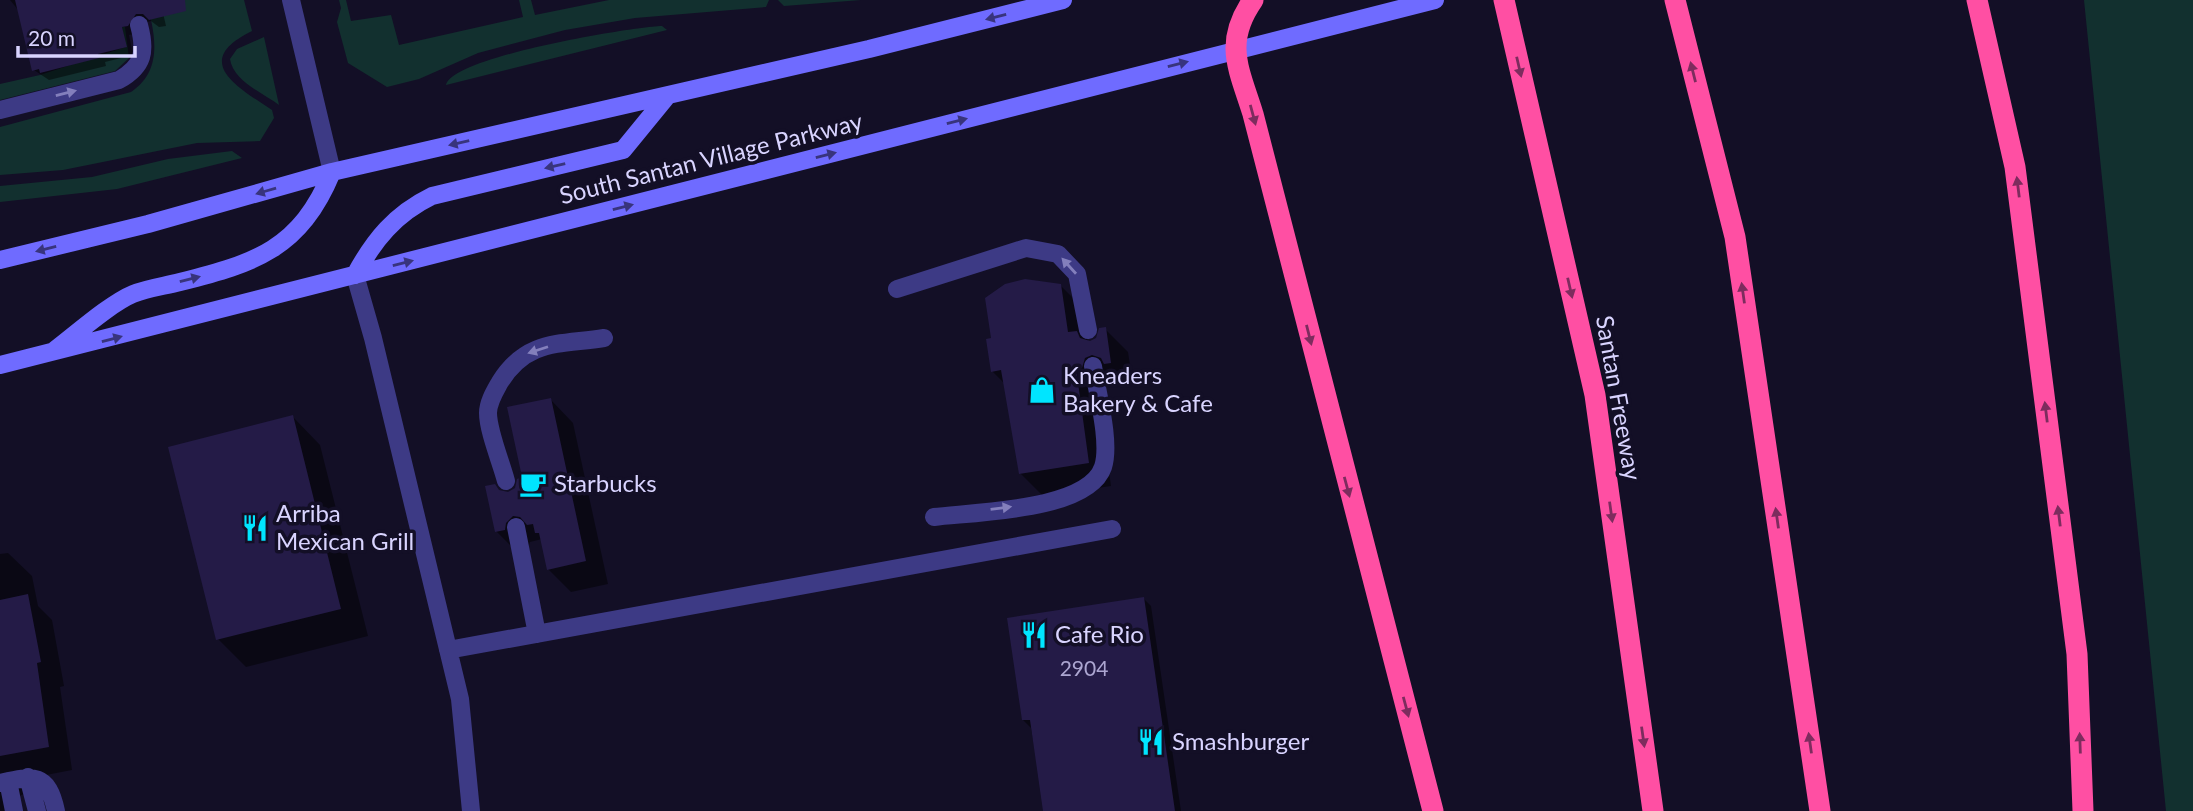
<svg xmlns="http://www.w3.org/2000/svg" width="2193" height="811" viewBox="0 0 2193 811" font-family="Lato,sans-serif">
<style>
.green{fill:#12302f}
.shadow{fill:#0007}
.building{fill:#241b47}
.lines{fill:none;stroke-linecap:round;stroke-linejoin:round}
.service{stroke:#3d3a85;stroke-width:18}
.secondary{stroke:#6f6bff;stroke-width:18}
.motorway{stroke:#ff4fa3;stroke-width:21}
.oneway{fill:#38347d}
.oneway2{fill:#7d2c5e}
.oneway3{fill:#837fbc}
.labels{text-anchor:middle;stroke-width:7;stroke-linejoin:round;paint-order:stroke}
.number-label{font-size:21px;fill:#aca6d1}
.street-label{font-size:24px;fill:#d9d4ff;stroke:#130f26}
.poi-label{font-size:24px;fill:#d9d4ff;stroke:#130f26;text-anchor:start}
</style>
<rect width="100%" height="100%" fill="#130f26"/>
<path class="green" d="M146,0H244L252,31C191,61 236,86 272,110L274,118L260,141L197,143L63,170L0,175V127L131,92C164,70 155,33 146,0Z
M339,0H346L351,21L391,15L399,45L523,17L519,0H531L535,15L609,0H769L766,7L635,18L565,30L478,53L419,79L387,87L348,63L337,22L341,8Z
M778,0H861L784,6Z
M2084,0H2193V811H2166Z
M662,26L667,30L446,85C451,57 631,27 662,26Z
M122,27H125L129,58L115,71L0,100V84L40,75L126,47Z
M264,37L279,105C263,93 233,81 230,59L237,49Z
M232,151L242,158L117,189L0,202V186L92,177L168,159Z"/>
<path class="shadow" d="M10,0H160L166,26L159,27L151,21L139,24L136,33L129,35L133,55L105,62L106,66L49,80L34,70L19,11Z
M1060,285L1083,308L1088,344L1097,339L1105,329L1128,352L1133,385L1129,386L1115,377L1108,380L1104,390L1098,391L1111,486L1043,496L1020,473L1005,384L992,371L993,339Z
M551,400L573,423L608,584L571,592L548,569L542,539L530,542L527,552L519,554L496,531L501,492L509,494L524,479Z
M293,417L320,445L368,636L246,667L218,639Z
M8,553L32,576L38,606L52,620L64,686L60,687L72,770L46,775L49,789L21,795L13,803V811H0V554Z
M1143,598L1151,606L1181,811H1045L1031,728L1023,720Z"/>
<path class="building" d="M15,0H185L186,11L149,20L143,14H136L128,26L122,27L127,47L98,54L99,58L40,73L39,69L32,71Z
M1025,279L1061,284L1068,332L1077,331L1080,338L1090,341L1096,338L1099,328L1106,327L1111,363L1104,364L1101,358L1092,355L1085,358L1082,368H1076L1089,463L1019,474L1001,370L991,372L986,339L991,338L985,298L1005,284Z
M551,398L586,561L547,570L539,533H535L533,524L527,525L520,517L513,516L506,523L505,530L495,532L485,486L495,484L499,490L508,492L515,488L517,479L522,477L507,407Z
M293,415L341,609L216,640L168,447Z
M28,594L41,662L37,663L49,747L0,756V600Z
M1144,597L1175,811H1043L1030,720H1022L1007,618Z"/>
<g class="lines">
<path class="service" d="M291,0L332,172
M0,110L119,80C144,66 146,51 139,25
M355,275L373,338L460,699L471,811
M897,289L1026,248L1058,254L1077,274L1088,330
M506,481C501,462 488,431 488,413C488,402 495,391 500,382C527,339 559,345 604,338
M934,517C974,512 1088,511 1103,467C1111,443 1097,392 1093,366
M516,527L537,634
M448,650L1112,529
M28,777L37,811
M8,781L14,811
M0,783C34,775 48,773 56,811"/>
<path class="secondary" d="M0,260L148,224L332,172L869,49L1063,0
M355,275C374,240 395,214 432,196L623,150L668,95
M55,350C76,334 111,303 133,294C148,288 165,286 180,282C256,263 300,249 332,172
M0,365L1435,0"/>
<path class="motorway" d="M1253,0C1223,43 1239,69 1253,114L1433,811
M1504,0L1595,395L1653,811
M1675,0L1735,237L1820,811
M1977,0L2015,167L2077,654L2083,811"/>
</g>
<defs><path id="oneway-solid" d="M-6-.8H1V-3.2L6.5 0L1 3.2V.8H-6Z" transform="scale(1.75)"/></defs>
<g class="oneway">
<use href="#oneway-solid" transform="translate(996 17) rotate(166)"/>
<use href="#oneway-solid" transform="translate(1178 64) rotate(-14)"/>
<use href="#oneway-solid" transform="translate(957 121) rotate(-14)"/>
<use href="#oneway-solid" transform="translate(459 143) rotate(167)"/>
<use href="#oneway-solid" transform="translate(826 155) rotate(-14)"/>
<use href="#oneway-solid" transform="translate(555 166) rotate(167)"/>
<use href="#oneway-solid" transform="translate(266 191) rotate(164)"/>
<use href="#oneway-solid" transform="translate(623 207) rotate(-14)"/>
<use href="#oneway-solid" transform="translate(46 249) rotate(166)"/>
<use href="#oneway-solid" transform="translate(403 263) rotate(-14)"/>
<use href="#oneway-solid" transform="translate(190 279) rotate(-14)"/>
<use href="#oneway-solid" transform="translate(112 339) rotate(-15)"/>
</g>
<g class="oneway2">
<use href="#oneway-solid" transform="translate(1519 67) rotate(77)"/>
<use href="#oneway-solid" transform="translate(1693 72) rotate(-104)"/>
<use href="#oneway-solid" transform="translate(1253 115) rotate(75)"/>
<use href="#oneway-solid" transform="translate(2018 187) rotate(-97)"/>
<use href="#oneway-solid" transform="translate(1570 288) rotate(77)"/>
<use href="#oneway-solid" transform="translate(1743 293) rotate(-98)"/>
<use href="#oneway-solid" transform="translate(1309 335) rotate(76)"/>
<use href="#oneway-solid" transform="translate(2046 412) rotate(-97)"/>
<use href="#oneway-solid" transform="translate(1347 487) rotate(75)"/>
<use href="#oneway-solid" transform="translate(1611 512) rotate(82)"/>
<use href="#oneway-solid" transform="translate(2059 516) rotate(-97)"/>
<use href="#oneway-solid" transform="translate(1777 518) rotate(-98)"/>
<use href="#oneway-solid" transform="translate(1406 707) rotate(75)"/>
<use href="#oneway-solid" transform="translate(1643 737) rotate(82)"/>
<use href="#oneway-solid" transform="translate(1810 743) rotate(-98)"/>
<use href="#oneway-solid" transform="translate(2080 743) rotate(-92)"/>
</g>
<g class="oneway3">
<use href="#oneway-solid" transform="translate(66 93) rotate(-14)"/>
<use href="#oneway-solid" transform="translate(1069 266) rotate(-132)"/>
<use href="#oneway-solid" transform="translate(538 350) rotate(162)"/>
<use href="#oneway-solid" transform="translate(1001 508) rotate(-7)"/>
</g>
<defs>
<symbol id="shop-bare" viewBox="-9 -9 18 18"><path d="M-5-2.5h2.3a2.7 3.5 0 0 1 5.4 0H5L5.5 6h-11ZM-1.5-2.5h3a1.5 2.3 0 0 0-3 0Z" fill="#00e5ff" stroke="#130f26" stroke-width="2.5" paint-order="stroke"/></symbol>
<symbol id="cafe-bare" viewBox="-9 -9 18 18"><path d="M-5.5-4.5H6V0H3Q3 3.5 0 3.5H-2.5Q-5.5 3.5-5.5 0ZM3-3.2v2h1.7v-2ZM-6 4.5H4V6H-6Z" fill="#00e5ff" stroke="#130f26" stroke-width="2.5" paint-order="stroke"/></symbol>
<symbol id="restaurant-bare" viewBox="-9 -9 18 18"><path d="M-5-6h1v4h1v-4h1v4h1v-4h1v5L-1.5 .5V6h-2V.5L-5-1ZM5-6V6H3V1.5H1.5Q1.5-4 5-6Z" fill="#00e5ff" stroke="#130f26" stroke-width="2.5" paint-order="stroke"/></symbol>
</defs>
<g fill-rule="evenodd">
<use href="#shop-bare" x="1023" y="371" width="38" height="38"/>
<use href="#cafe-bare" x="514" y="465" width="38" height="38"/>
<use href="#restaurant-bare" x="236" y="509" width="38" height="38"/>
<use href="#restaurant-bare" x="1015" y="616" width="38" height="38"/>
<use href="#restaurant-bare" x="1132" y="723" width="38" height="38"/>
</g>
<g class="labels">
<g class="number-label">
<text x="1084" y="676">2904</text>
</g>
<g class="street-label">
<text transform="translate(711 159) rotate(-14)" y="8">South Santan Village Parkway</text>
<text transform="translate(1618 398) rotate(80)" y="8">Santan Freeway</text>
</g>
<g class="poi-label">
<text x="1063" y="384">Kneaders<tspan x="1063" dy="28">Bakery &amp; Cafe</tspan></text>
<text x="554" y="492">Starbucks</text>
<text x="276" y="522">Arriba<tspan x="276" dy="28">Mexican Grill</tspan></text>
<text x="1055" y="643">Cafe Rio</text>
<text x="1172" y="750">Smashburger</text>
</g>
</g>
<path d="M18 46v10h117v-10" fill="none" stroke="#d9d4ff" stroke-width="3.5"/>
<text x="28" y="46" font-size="21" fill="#d9d4ff" stroke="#130f26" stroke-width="5" paint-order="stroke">20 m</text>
</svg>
